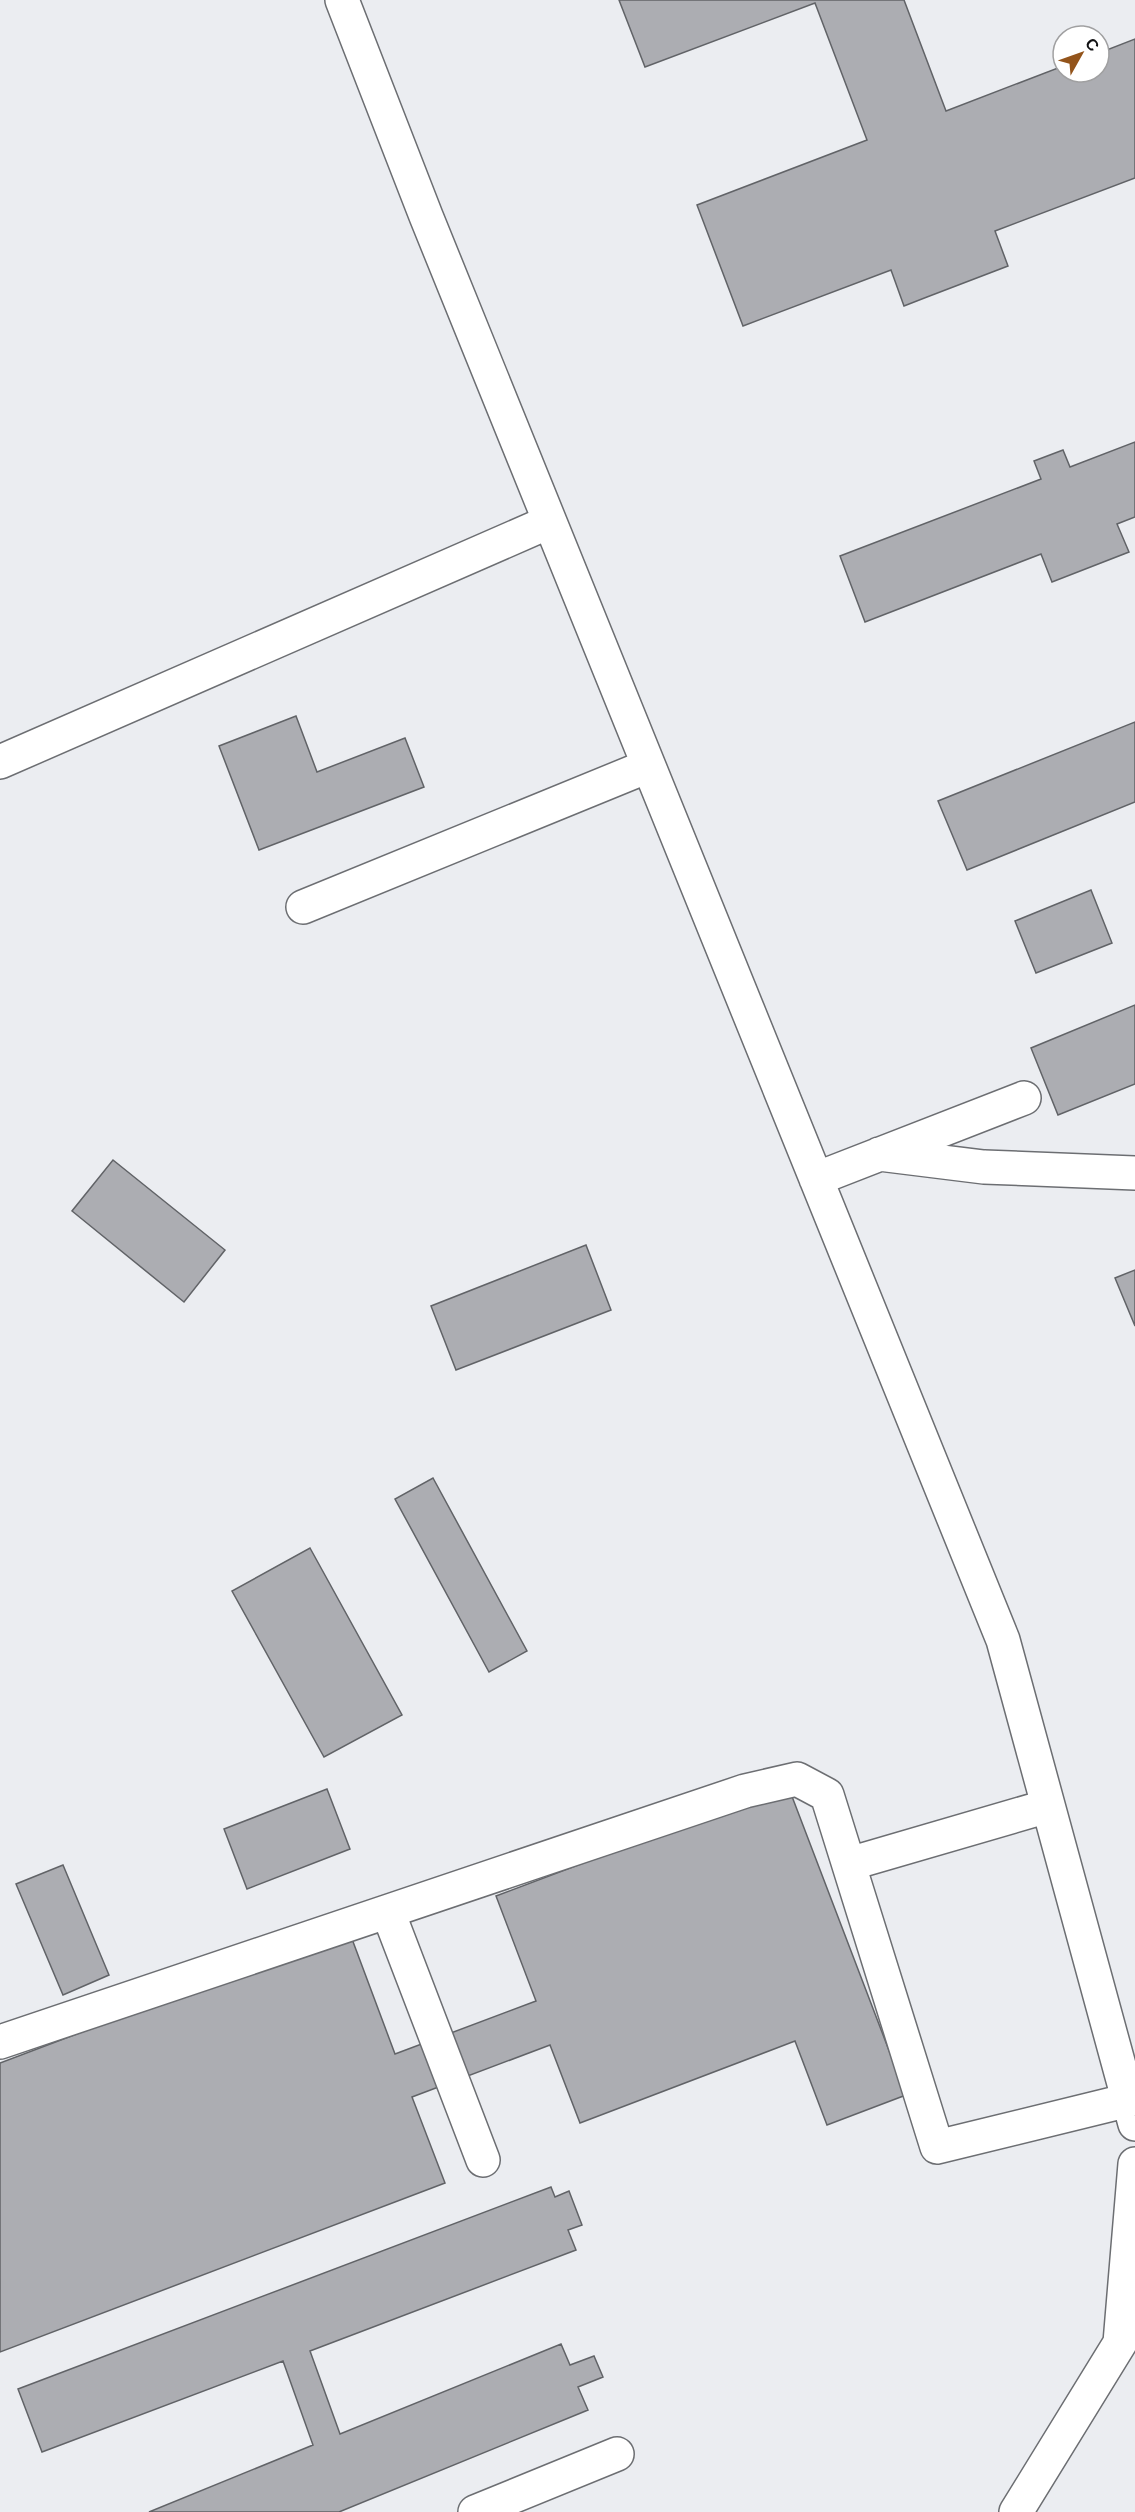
<svg xmlns="http://www.w3.org/2000/svg" width="1135" height="2512" viewBox="0 0 1135 2512" font-family="Barlow,sans-serif">
<style>
.building{fill:#acadb2;stroke:#616367;stroke-width:1.5}
.lines{fill:none;stroke-linecap:round;stroke-linejoin:round}
.minor-casing{stroke:#6c6e72;stroke-width:36}
.minor{stroke:#fff;stroke-width:33}
</style>
<rect width="100%" height="100%" fill="#ebedf1"/>
<path class="building" d="M619,0H904L946,111L1063,66V72H1099V53L1135,39V178L995,231L1008,266L927,297L904,306L891,270L743,326L697,205L867,140L815,3L645,67Z
M1135,442V517L1117,524L1129,552L1052,582L1041,554L865,622L840,556L1041,479L1034,461L1063,450L1070,467Z
M296,716L317,772L405,738L424,787L259,850L219,746Z
M1135,722V802L967,870L938,801Z
M1091,890L1112,943L1036,973L1015,921Z
M1135,1005V1084L1058,1115L1031,1048Z
M113,1160L225,1250L184,1302L72,1211Z
M586,1245L611,1310L456,1370L431,1306Z
M1135,1270V1326L1115,1278Z
M433,1478L527,1651L489,1672L395,1499Z
M310,1548L402,1715L324,1757L232,1591Z
M788,1786L906,2095L827,2125L795,2041L580,2123L550,2045L412,2097L445,2183L0,2352V2063L349,1931L395,2054L536,2001L496,1896Z
M327,1789L350,1849L247,1889L224,1829Z
M63,1865L109,1975L63,1995L16,1884Z
M551,2187L555,2197L569,2191L582,2225L568,2230L576,2250L310,2351L340,2434L561,2344L570,2365L594,2356L603,2377L578,2387L588,2410L339,2512H149L313,2445L283,2361L42,2452L18,2389Z"/>
<g class="lines">
<defs>
<path id="minor" d="M342,0L426,216L1003,1640L1135,2124
M0,762L549,522
M303,907L648,766
M879,1154L984,1167L1135,1173
M816,1179L1024,1098
M849,1864L1048,1806
M388,1912L483,2160
M0,2042L745,1791L797,1779L827,1795L937,2147L1129,2100
M475,2512L617,2454
M1016,2512L1120,2343L1135,2164"/>
</defs>
<use href="#minor" class="minor-casing"/>
<use href="#minor" class="minor"/>
</g>
<g transform="translate(1081 54) rotate(50)"><circle r="28" fill="#ffffff" stroke="#a0a0a1" stroke-width="1.5"/>
<path d="M0-4.5L10 22L0 15L-10 22Z" fill="#93541b"/>
<text y="-9" font-size="16" font-weight="bold" text-anchor="middle" fill="#111113">С</text>
</g>
</svg>
